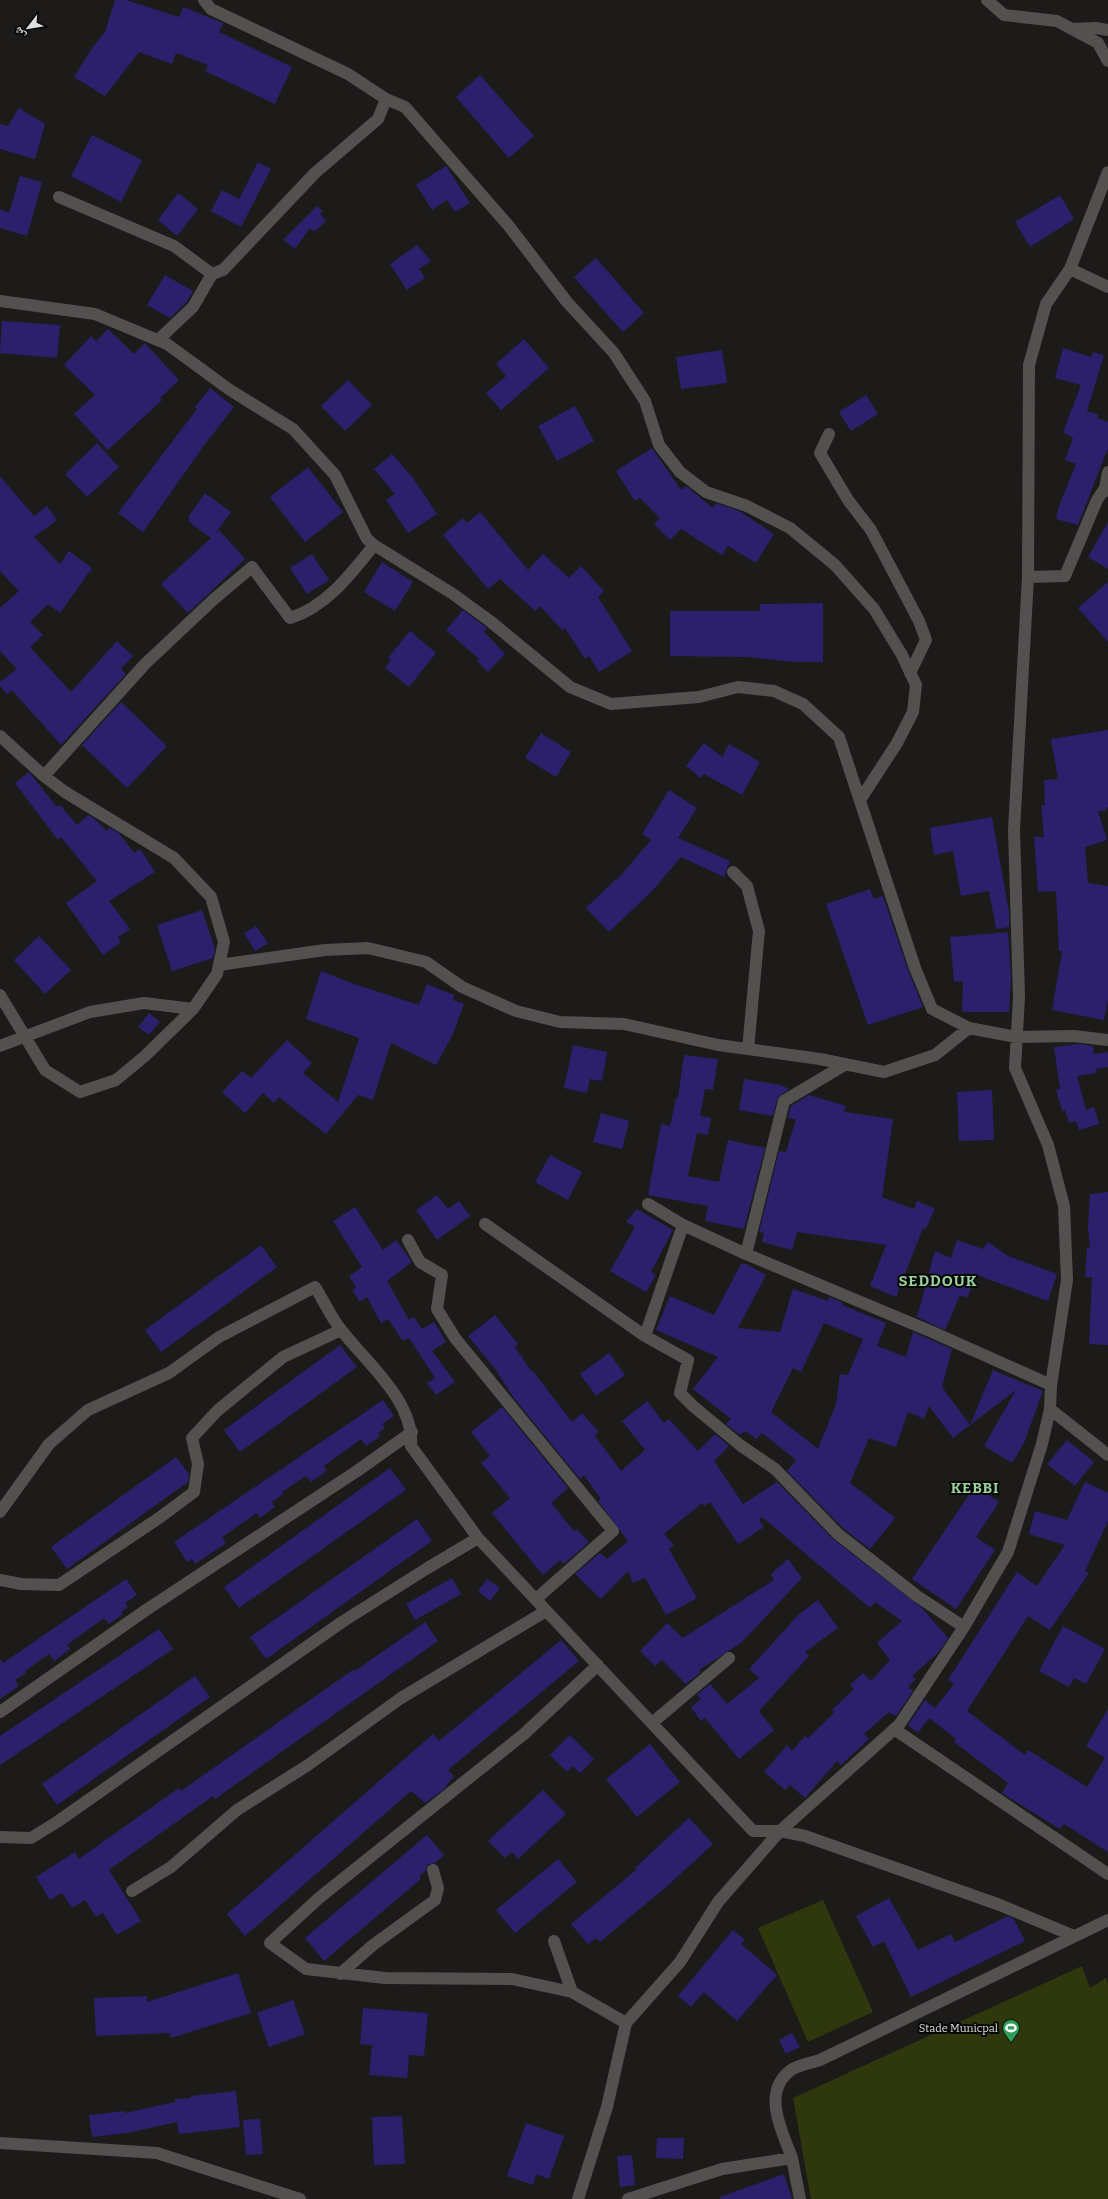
<svg xmlns="http://www.w3.org/2000/svg" width="1108" height="2199" viewBox="0 0 1108 2199" font-family="Bitter,'Noto Naskh Arabic',serif">
<style>
.green{fill:#2f380d}
.building{fill:#2c206c;fill-rule:evenodd}
.lines{fill:none;stroke-linecap:round;stroke-linejoin:round}
.minor{stroke:#535150;stroke-width:12}
.labels{text-anchor:middle;stroke-width:4;stroke-linejoin:round;paint-order:stroke}
.poi-label{font-size:11px;fill:#e0dedd;stroke:#070606;text-anchor:end}
.district-label{font-size:15px;font-weight:bold;letter-spacing:1px;fill:#98d49b;stroke:#070606}
</style>
<rect width="100%" height="100%" fill="#1d1b1a"/>
<path class="green" d="M823,1900L873,2012L808,2042L758,1928Z
M1082,1966L1090,1988L1106,1978L1108,1985V2199H811L793,2098Z"/>
<path class="building" d="M115,0H126L179,17L183,7L223,23L219,32L292,67L275,104L205,71L208,65L176,53L172,64L139,52L105,96L74,77L92,48L105,32Z
M480,75L534,136L509,158L456,97Z
M19,108L45,124L35,159L0,149V124L8,126Z
M92,135L142,160L121,202L71,176Z
M258,162L271,169L241,227L211,211L222,190L239,199Z
M446,166L470,203L455,212L447,200L432,210L416,185Z
M20,176L42,182L27,236L0,228V209L9,213Z
M178,193L198,209L177,236L158,220Z
M1060,195L1074,219L1030,247L1015,222Z
M317,206L323,211L320,214L326,221L314,232L310,228L295,249L283,240Z
M417,245L431,261L419,269L425,278L407,290L390,264Z
M596,258L644,313L623,332L574,277Z
M165,275L193,291L185,304L170,318L147,305Z
M2,321L60,325L57,358L0,353Z
M108,329L134,354L145,343L179,380L160,398L162,400L108,450L74,414L95,395L64,365L91,336L96,341Z
M524,339L549,368L501,410L486,393L506,376L496,364Z
M1063,348L1091,357L1093,352L1104,355L1087,411L1099,415L1097,418L1108,422V448L1078,525L1056,519L1059,506L1076,464L1065,460L1073,438L1063,432L1081,385L1055,378Z
M722,350L727,383L681,389L676,357Z
M348,380L372,405L345,431L321,406Z
M210,388L234,407L205,444L143,532L118,513L197,409L195,407Z
M866,395L878,414L851,431L839,412Z
M575,406L594,441L557,461L538,426Z
M97,443L119,467L87,497L65,474Z
M652,448L681,490L686,486L713,508L716,503L739,511L774,534L756,563L728,546L722,555L681,529L670,540L654,524L660,518L640,498L635,501L616,471Z
M392,454L413,478L437,514L408,533L386,500L395,494L374,469Z
M308,467L343,512L305,542L270,497Z
M0,476L34,516L47,506L57,520L34,537L60,564L69,551L92,568L60,613L48,604L30,622L43,635L30,647L71,692L117,641L133,656L121,669L126,674L61,745L12,690L7,694L0,686V682L17,669L0,651V608L19,591L0,571Z
M205,493L231,512L215,534L219,530L245,559L188,613L161,584L211,538L189,522V516Z
M480,512L528,570L543,554L569,578L581,566L604,591L598,597L632,651L599,672L589,656L585,659L565,628L562,630L540,606L535,611L500,579L488,589L443,535L463,518L467,523Z
M1108,522V569L1088,557Z
M312,554L329,580L307,594L290,568Z
M382,562L413,582L395,611L364,592Z
M1108,582V642L1078,608Z
M823,603V662H793L748,657L670,656V611H760V604Z
M463,610L487,628L484,632L505,654L488,672L477,661L479,659L446,630Z
M410,631L436,653L409,687L385,668L391,660L388,658Z
M121,702L167,746L127,788L82,745Z
M1108,730V807L1106,808V811H1098L1107,840L1085,847L1088,883L1108,886V999L1104,1020L1052,1010L1062,951H1059L1056,891L1038,892L1034,837H1044L1041,805H1045L1044,780L1058,779L1051,739Z
M541,733L571,752L556,777L525,758Z
M704,743L722,757L729,744L760,762L742,795L704,774L701,778L686,766Z
M29,772L57,807L60,805L77,825L89,815L96,820L106,831L110,828L119,833L134,853L140,849L155,872L109,901L130,929L118,937L121,942L103,955L66,903L97,881L61,837L58,840L15,783Z
M669,790L697,808L678,838L730,861L724,877L681,857L653,890L609,932L586,908L616,879L617,880L651,840L642,834Z
M992,817L1009,912V927L996,929L989,891L961,896L953,851L934,855L930,828Z
M870,889L874,899L883,896L908,970L923,1007L868,1025L826,904Z
M202,910L215,949L213,958L172,971L157,925Z
M256,926L268,943L255,951L244,933Z
M1008,932L1011,977L1009,1012H962L963,981L954,982L950,937Z
M39,936L71,970L45,994L14,960Z
M321,971L354,984L419,1005L427,984L454,995L453,1000L464,1004L452,1036L436,1065L391,1043L373,1100L358,1095L326,1134L279,1097L274,1103L263,1093L245,1113L222,1092L242,1071L251,1078L287,1040L312,1063L303,1073L338,1102L359,1038L306,1019Z
M149,1013L160,1022L149,1035L138,1027Z
M1079,1044L1093,1046L1094,1054L1108,1052V1067L1096,1069L1097,1073L1077,1076L1086,1110L1094,1107L1099,1124L1079,1130L1076,1121L1069,1123L1065,1110L1062,1111L1056,1090L1060,1089L1054,1047Z
M573,1045L607,1052L602,1081L590,1079L587,1093L564,1088Z
M684,1055L718,1059L713,1090L705,1089L700,1116L711,1118L708,1135L697,1133L688,1176L719,1182L728,1140L765,1148L744,1229L705,1221L708,1206L648,1195L661,1124L670,1126L676,1098H678Z
M744,1079L781,1085L789,1089L778,1097L773,1116L739,1110Z
M992,1090L994,1140L959,1141L957,1092Z
M809,1095L846,1106L844,1112L893,1119L882,1197L914,1209L917,1201L935,1208L926,1229L923,1228L896,1297L870,1286L886,1245L797,1232L792,1250L762,1242L764,1233L759,1232L779,1151L786,1152L796,1119L788,1118L791,1106Z
M601,1113L629,1121L622,1149L593,1142Z
M550,1155L582,1172L568,1200L535,1182Z
M1108,1192V1345L1089,1344L1092,1277H1085L1087,1248L1090,1249L1088,1228L1090,1194Z
M437,1195L448,1209L459,1201L470,1216L437,1240L416,1210Z
M355,1207L383,1250L396,1240L412,1262L387,1281L409,1320L414,1317L422,1329L434,1322L446,1342L432,1351L455,1382L436,1395L427,1383L435,1378L409,1338L403,1341L388,1319L381,1323L367,1297L360,1302L352,1290L356,1287L349,1276L362,1267L333,1221Z
M637,1209L673,1230L651,1272L656,1275L646,1292L610,1271L635,1227L626,1222Z
M957,1240L983,1249L988,1242L1008,1256L1057,1274L1048,1301L977,1275L967,1298L960,1295L945,1330L917,1317L935,1251L951,1258Z
M261,1245L277,1267L161,1352L145,1330Z
M741,1264H746L766,1275L738,1328L780,1332L793,1289L828,1301L829,1297L843,1303L842,1305L886,1323L877,1346L906,1357L913,1332L952,1349L942,1387L970,1425L993,1370L1043,1391L1024,1443L1012,1463L984,1446L1016,1390L953,1438L929,1406L924,1419L908,1412L896,1447L869,1438L850,1483L895,1518L870,1549L843,1528L787,1471L796,1460L762,1433L756,1439L745,1431L740,1435L726,1424L731,1419L693,1389L718,1357L656,1330L670,1296L714,1315ZM824,1323L863,1339L848,1375L840,1374L836,1404L818,1449L771,1412L793,1368L801,1372Z
M495,1315L518,1344L515,1347L532,1372L533,1371L572,1422L582,1413L599,1432L595,1436L621,1471L645,1450L622,1421L647,1401L664,1423L669,1419L698,1451L715,1434L729,1446L714,1461L743,1504L777,1482L833,1539L922,1608L948,1638L938,1653L912,1676L916,1679L908,1687L913,1691L896,1716L889,1712L864,1734L869,1739L841,1765L837,1761L805,1798L790,1785L785,1790L764,1772L787,1745L792,1751L805,1736L808,1738L834,1713L832,1710L854,1689L850,1685L863,1673L871,1681L890,1660L877,1643L902,1621L875,1602L870,1608L762,1517L759,1520L764,1527L738,1544L710,1502L704,1506L702,1503L664,1534L674,1545L669,1549L697,1598L666,1615L645,1578L633,1583L628,1571L601,1599L575,1574L600,1553L607,1559L628,1541L598,1501L601,1499L584,1475L580,1479L513,1397L496,1370L468,1336Z
M340,1345L357,1367L240,1452L224,1430Z
M609,1353L625,1375L596,1396L580,1374Z
M383,1400L394,1416L382,1424L385,1428L378,1433L380,1436L366,1446L361,1439L324,1466L327,1471L311,1482L306,1476L282,1492L283,1494L272,1502L275,1507L260,1518L257,1513L222,1537L226,1543L195,1564L192,1559L187,1562L174,1542Z
M502,1407L568,1488L551,1503L574,1531L576,1529L589,1542L564,1564L560,1560L543,1575L492,1513L510,1498L481,1463L490,1456L471,1432Z
M1067,1440L1094,1462L1075,1486L1047,1464Z
M176,1457L189,1474L188,1482L67,1569L51,1547Z
M390,1468L406,1490L239,1608L224,1587Z
M1085,1482L1108,1493V1521L1085,1571L1089,1573L1050,1630L1028,1616L967,1711L1025,1755L1028,1750L1087,1787L1105,1758L1086,1746L1108,1709V1852L1064,1824L1060,1829L1002,1793L1008,1783L954,1742L956,1739L929,1718L918,1733L908,1725L925,1700L935,1708L954,1684L948,1680L1017,1572L1037,1586L1065,1545L1029,1534L1035,1511L1067,1520Z
M975,1486L999,1502L976,1537L995,1550L956,1609L912,1579Z
M417,1519L432,1541L266,1659L250,1637Z
M788,1559L802,1578L742,1642L699,1670L701,1672L686,1684L662,1660L655,1666L640,1651L667,1623L683,1638L774,1580L771,1574Z
M452,1578L461,1594L415,1620L406,1604Z
M126,1579L137,1595L125,1603L128,1607L121,1612L123,1614L109,1624L104,1618L67,1645L70,1649L54,1661L49,1654L25,1671L26,1673L15,1680L19,1686L0,1699V1658L3,1663Z
M487,1579L500,1588L490,1601L478,1591Z
M818,1600L838,1628L805,1652L809,1656L759,1711L774,1730L739,1759L705,1718L701,1721L691,1707L701,1699L697,1695L710,1684L727,1704L759,1678L749,1669L799,1614Z
M425,1622L438,1641L215,1799L213,1796L109,1870L141,1921L117,1935L103,1913L96,1917L85,1900L72,1908L62,1893L50,1900L36,1877L75,1852L79,1859L179,1788L181,1791L354,1669L355,1671Z
M1063,1626L1105,1649L1086,1684L1074,1678L1069,1687L1039,1671Z
M159,1629L173,1649L0,1765V1736Z
M561,1640L579,1661L448,1770L454,1776L443,1790L425,1803L411,1791L245,1936L227,1914L433,1734L439,1741Z
M195,1676L210,1697L57,1805L42,1784Z
M570,1735L594,1759L580,1773L573,1766L567,1772L550,1755Z
M650,1744L680,1782L637,1817L606,1779Z
M543,1790L566,1814L518,1859L512,1852L505,1858L488,1841Z
M689,1818L713,1844L665,1888L600,1942L596,1938L588,1944L571,1924L636,1870L635,1868Z
M427,1835L444,1855L435,1863L428,1864L426,1871L419,1876L421,1879L324,1961L305,1938Z
M558,1859L577,1882L515,1933L496,1910Z
M889,1898L918,1950L951,1934L955,1942L1008,1916L1014,1919L1025,1941L911,1997L884,1941L873,1947L856,1916Z
M733,1930L745,1940L741,1944L777,1975L737,2021L704,1992L691,2007L678,1996Z
M238,1973L251,2013L171,2038L169,2033L96,2036L94,1998L147,1996V2002Z
M293,2000L305,2034L269,2047L257,2013Z
M363,2008L428,2013L424,2056L409,2055L407,2078L369,2075L372,2045L360,2044Z
M792,2033L800,2047L786,2054L779,2040Z
M236,2091L240,2127L179,2134L177,2122L127,2133L92,2137L89,2115L125,2111V2113L175,2102V2099L191,2098V2096Z
M402,2116L405,2164L374,2165L372,2117Z
M260,2119L263,2154L246,2155L243,2120Z
M526,2123L564,2136L549,2179L536,2174L533,2185L507,2176Z
M657,2138H684L683,2159L656,2158Z
M632,2155L635,2185L620,2187L617,2156Z
M784,2174L792,2199H720V2197Z"/>
<g class="lines">
<path class="minor" d="M204,0L211,9L348,74L386,99L405,107L508,225L567,302L614,353L645,401L659,445L680,472L706,492L747,506L790,528L835,565L874,609L902,655L916,685L913,712L897,743L860,800
M987,0L1004,15L1057,21L1098,43L1108,61
M1072,29L1096,28L1108,30
M59,197L174,246L212,274
M1070,269L1108,287
M0,301L95,314L167,344L230,390L293,429L335,475L367,539L374,545L453,594L490,621L570,687L611,704L699,697L738,687L774,691L803,704L839,737L915,968L932,1009L969,1028L1016,1037L1074,1036L1108,1040
M158,340L193,307L212,274L223,270L315,173L378,119L386,99
M829,434L820,453L848,500L871,530L919,621L926,640L910,673
M1105,488L1108,472
M1028,577L1029,365L1046,304L1070,269L1108,172
M0,736L44,776L65,792L174,858L211,897L224,942L217,974L193,1009L145,1056L116,1080L80,1092L45,1070L0,995
M44,776L145,664L213,600L252,567L290,618C326,607 351,574 374,545
M733,872L747,886L759,931L748,1049
M219,965L325,950L368,948L426,962L462,987L516,1011L560,1022L624,1024L718,1045L820,1059L884,1072L935,1055L969,1028
M0,1046L90,1012L144,1003L193,1009
M485,1224L645,1336L688,1360L680,1393L693,1406L740,1445L775,1469L838,1534L917,1596L964,1627
M683,1225L746,1254L930,1331L1051,1385
M408,1240L420,1262L442,1275L437,1309L455,1338L613,1531L536,1599
M746,1254L784,1101L846,1064
M645,1336L683,1225L648,1204
M1050,1409L1108,1455
M0,1512L49,1444L88,1410L169,1373L219,1337L315,1287C324,1301 331,1318 342,1331C367,1363 415,1402 411,1446L478,1538L753,1831H780L805,1836L1000,1905L1074,1936
M0,1580L21,1584L59,1585L159,1518L194,1492L198,1464L192,1438L217,1411L283,1357L341,1330
M598,1665L524,1734L319,1898L270,1943L306,1969L385,1978L512,1979L572,1992L626,2023
M0,1712L146,1610L357,1471L412,1432
M652,1723L729,1658
M894,1729L1108,1874
M0,1837L31,1838L57,1822L342,1622L426,1569L478,1538
M132,1891L171,1867L237,1810L308,1765L401,1698L546,1611
M554,1941L572,1992
M340,1974L373,1945L435,1900L438,1888L433,1870
M0,2143L157,2153L300,2199
M792,2158L800,2199
M578,2199L607,2107L626,2023L680,1962L718,1902L780,1831L899,1725L964,1627L1008,1552L1042,1444L1050,1409L1051,1385L1067,1280L1064,1206L1048,1145L1015,1068L1019,997L1014,830L1028,577L1065,576L1097,500L1105,488L1108,491
M628,2199L722,2169L792,2158C782,2131 761,2092 791,2070C798,2065 811,2063 820,2060L1108,1920"/>
</g>
<defs>
<symbol id="stadium-pin" viewBox="-11 -11 22 30"><path d="M0 17L-7.5 6A9.5 9.5 0 1 1 7.5 6Z" fill="#2e9e5b" stroke="#070606"/><path d="M0-5a6.5 5 0 1 0 0 10a6.5 5 0 1 0 0-10ZM-3.5-1.8h7v3.6h-7Z" fill="#fff"/></symbol>
</defs>
<g fill-rule="evenodd">
<use href="#stadium-pin" x="1001" y="2018" width="20" height="27"/>
</g>
<g class="labels">
<g class="poi-label">
<text x="998" y="2032">Stade Municpal</text>
</g>
<g class="district-label">
<text x="938" y="1286">SEDDOUK</text>
<text x="975" y="1493">KEBBI</text>
</g>
</g>
<g transform="translate(28 28) rotate(239)" stroke="#070606" stroke-width="3" paint-order="stroke">
<path d="M0-3L7 15L0 10L-7 15Z" fill="#e0dedd"/>
<text y="-6" font-size="11" font-weight="bold" text-anchor="middle" fill="#e0dedd">ش</text>
</g>
</svg>
